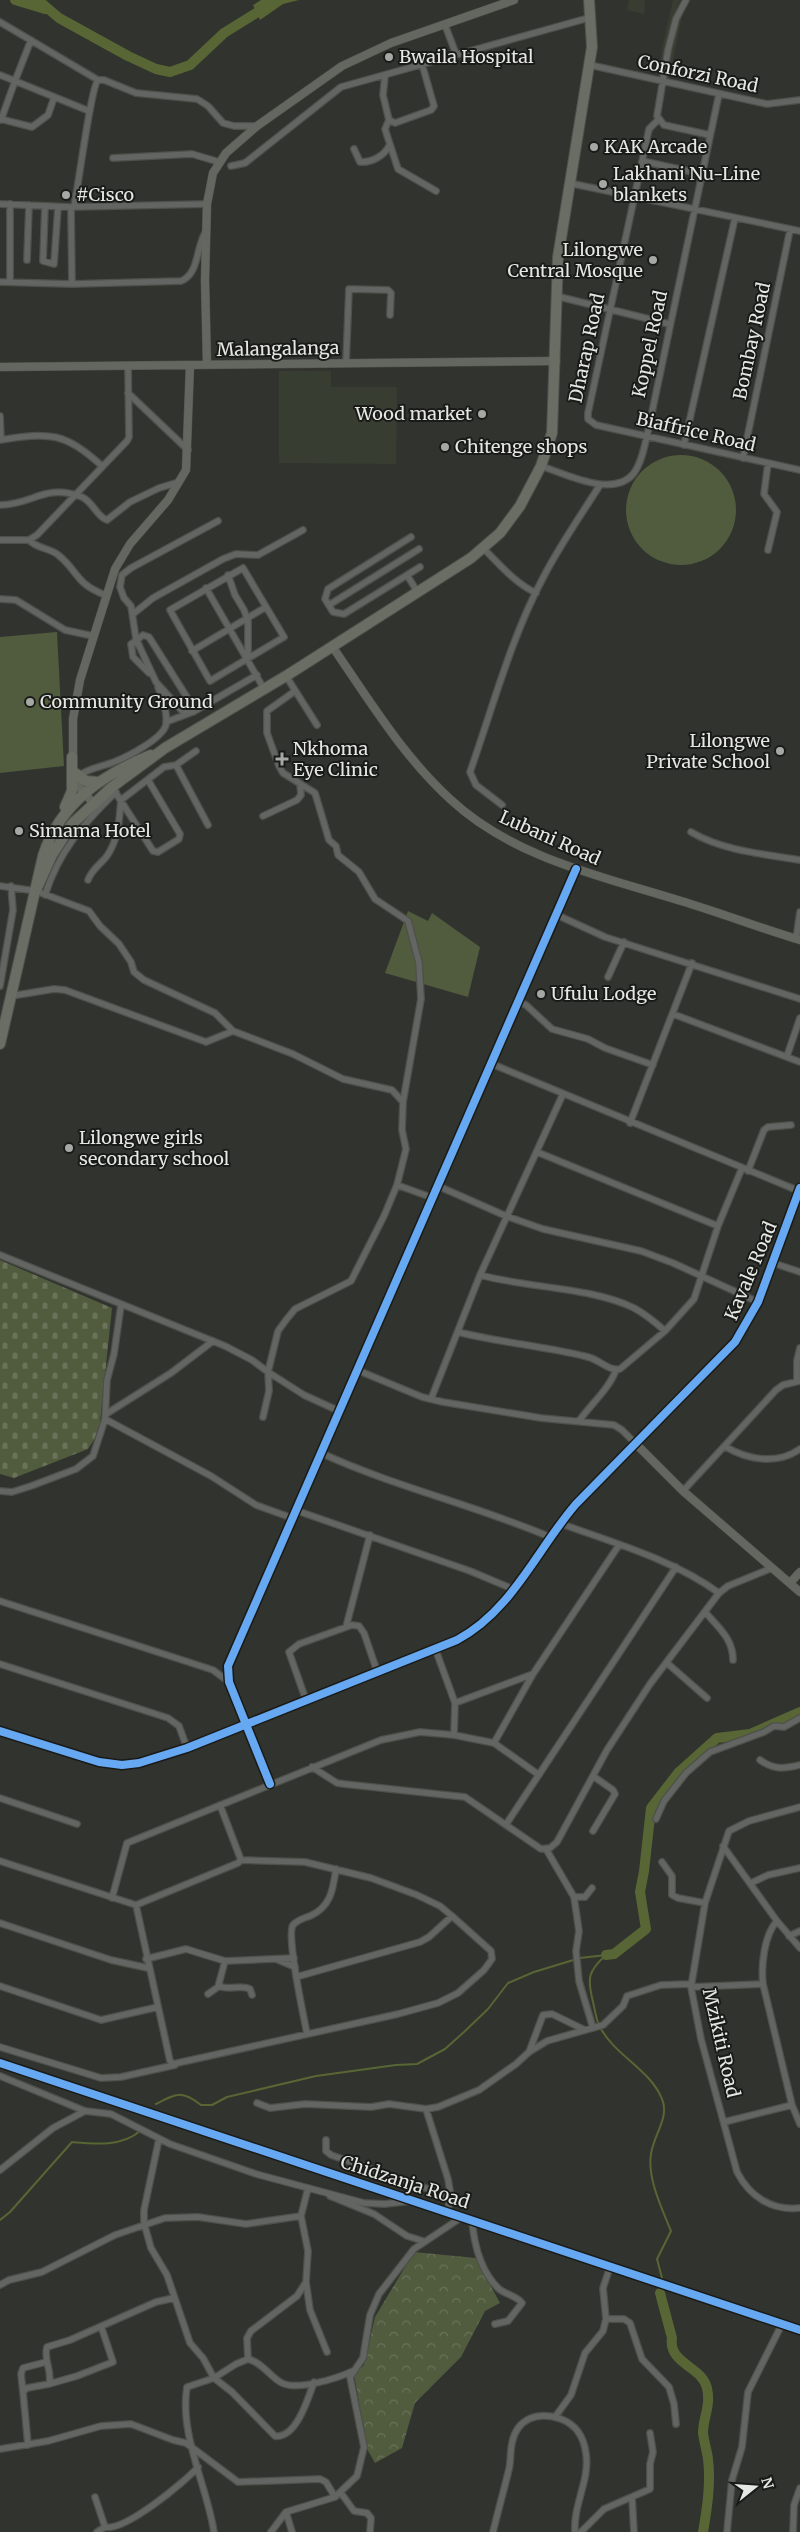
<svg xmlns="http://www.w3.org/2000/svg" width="800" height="2532" viewBox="0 0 800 2532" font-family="Merriweather,serif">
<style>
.built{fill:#383d31}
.green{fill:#515b3e}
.forest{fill:url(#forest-crowns)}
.cemetery{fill:url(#cemetery-stones)}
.water{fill:#576634}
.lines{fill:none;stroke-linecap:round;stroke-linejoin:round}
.stream{stroke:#576634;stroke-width:2}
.river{stroke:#576634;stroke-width:10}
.street-casing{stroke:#4e504b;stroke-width:8}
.secondary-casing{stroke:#4e504b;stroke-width:9}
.highway-casing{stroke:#4e504b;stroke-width:12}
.street{stroke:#636562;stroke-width:5.5}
.secondary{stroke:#646660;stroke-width:8}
.highway{stroke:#6a6d64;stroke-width:10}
.cycleway-casing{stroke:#1a1b18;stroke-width:11}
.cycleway{stroke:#66a8f1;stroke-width:8}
.poi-dot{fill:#a6a8a3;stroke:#1a1b18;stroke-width:2}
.labels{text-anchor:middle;stroke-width:4;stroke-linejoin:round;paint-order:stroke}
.poi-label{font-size:18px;fill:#e5e7e2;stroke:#1a1b18;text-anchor:start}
.street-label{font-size:18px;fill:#e5e7e2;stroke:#1a1b18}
</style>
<defs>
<pattern id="forest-crowns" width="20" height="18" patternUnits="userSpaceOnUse" patternTransform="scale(1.25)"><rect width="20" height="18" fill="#515b3e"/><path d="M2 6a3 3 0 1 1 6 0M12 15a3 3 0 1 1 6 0" fill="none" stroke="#6a735a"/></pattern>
<pattern id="cemetery-stones" width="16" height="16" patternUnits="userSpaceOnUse" patternTransform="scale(1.25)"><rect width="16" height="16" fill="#515b3e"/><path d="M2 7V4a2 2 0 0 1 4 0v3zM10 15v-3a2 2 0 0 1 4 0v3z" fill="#6a735a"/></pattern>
</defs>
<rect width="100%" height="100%" fill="#31332e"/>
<path class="built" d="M629,0H645L644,14L627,10Z
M673,0H680L676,11L682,16L669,80L658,77L662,48Z
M279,371H331V387H397L396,464L279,463Z"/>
<path class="green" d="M626 510a55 55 0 1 1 110 0a55 55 0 1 1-110 0Z
M57,632L64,766L0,773V637Z
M408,911L428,921L432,913L480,947L468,997L385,973Z"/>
<path class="forest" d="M414,2252L476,2258L500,2303L485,2311L461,2357L415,2403L402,2448L375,2463L367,2449L354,2374L364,2365L375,2317Z"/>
<path class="cemetery" d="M0,1260L112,1308L99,1432L88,1449L14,1478L0,1474Z"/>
<path class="water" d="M261,0H299L283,4L260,20L253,5Z"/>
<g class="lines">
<path class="stream" d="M606,1955C588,1971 587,1978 593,2002C595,2010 596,2020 600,2027C615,2056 650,2069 662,2099C670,2117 653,2136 651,2154C647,2178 662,2209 671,2231L657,2259L662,2278
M156,2104C177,2093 182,2090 201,2105H212L227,2097L316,2076L396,2065L417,2064L445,2049L464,2032L488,2009L508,1983L534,1972L580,1958L606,1955
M0,2220L10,2212L72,2142C94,2144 122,2147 140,2131"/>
<path class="river" d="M15,0L45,9
M38,0L59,18L128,56L156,69L170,72L190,65L224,33L277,0
M606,1955L614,1954L646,1929L640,1892L644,1871L651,1808L678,1773L717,1738L750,1734L800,1712
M660,2293L672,2338C668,2364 702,2366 707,2388C711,2407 703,2417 703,2433C704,2442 707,2451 708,2459C711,2483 707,2509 703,2532"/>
<defs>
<path id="street" d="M686,0L676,19L668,50L657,116L664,125L710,135
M0,22L98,80
M445,25L456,54
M590,65L767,104L800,100
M0,75L15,81L31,40
M385,76L383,95L389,120L395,123L431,110L434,106L422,64
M0,119L32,127L48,115L54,98
M1,120L15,81L89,111
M389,120L385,129L398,169L436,191
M658,120L649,129L588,413V419L596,425L800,470
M354,149L360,162C371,163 384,156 389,146
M113,158L192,154L219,162
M642,161L702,174
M231,166L245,163L341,87L592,17
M569,183L800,231
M0,204L71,207L207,204
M45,206L43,261L54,264L58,207
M71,207L72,284
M74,207C78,188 91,87 98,80H104L136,93L197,99L208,106L223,123L234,126H257
M27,260L29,205
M0,282L72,284L181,281C199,274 196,248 205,233
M10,282V204
M556,296L669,324
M346,363L349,289L388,290L391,293L390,315
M128,393L188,450
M0,416L1,439
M0,440C50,432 64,432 102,466
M684,445L735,218
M743,458L790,230
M541,466C566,474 614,499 634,473C641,463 644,449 647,436L719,94
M0,505C33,505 44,483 82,497C93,502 97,517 107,520L130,502L159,488L179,482
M218,521L131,568L122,575L120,587L124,598L131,606L136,639L156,682L184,713L193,712L257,675
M411,537L328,589L325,599L333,612L344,614L420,567
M0,540H29L37,535L127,441L129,437L128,366
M29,540C36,548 48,548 57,554C79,571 74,583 105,595
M484,549C500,565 515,583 536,593
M768,550L777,512L764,494L768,463
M243,568L284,637L210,681L170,610Z
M228,575L235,595L244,610L248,621V657
M407,575L418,593
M206,588L264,689
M0,599L16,600L65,630L93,636
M329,605L419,549
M133,614L153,598L223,559L236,554L258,555L303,530
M137,640L143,635L149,637L195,710
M139,645L134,642L131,644L133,657L149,673
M192,651L266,607
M286,676L317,725
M295,691L267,711V733L279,766L283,773L315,793L329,840L336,846L338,855L359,872L375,899L408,921L419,963L421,999L403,1102L402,1130L406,1149L397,1185L384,1216L351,1281L295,1309L286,1320L278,1331L268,1372L304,1395L339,1411
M166,722L190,713
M176,765L208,825
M78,776C89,768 101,767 114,762C127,757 162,739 166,725C168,713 162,698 158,687
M112,787L153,851L158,852L179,839L180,834L148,780
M502,805L476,785L470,772C493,707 511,637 544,576C560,545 581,515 600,485
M263,816L297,800L301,795L300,784
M691,832C723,851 764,854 800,860
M88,880C92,869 100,865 107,856C119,838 119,821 121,800L164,767L176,765L196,751
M0,886L36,891L89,911L100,926L119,944L131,962L134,972L144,980L215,1013L233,1031L293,1054L343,1079L392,1090L403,1102
M45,895C59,851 83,824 116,792
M557,915L605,937L800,999
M796,939L800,912
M608,977L624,942
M0,986L13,910L11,886
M11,996L54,989L65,990L206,1042L233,1031
M519,1002L526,1005L552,1029L588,1039L605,1048L653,1065
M673,1014L800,1062
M787,1056L800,1018
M492,1064L799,1191
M630,1123L692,963
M537,1152L718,1226
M748,1171L764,1130L768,1127L791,1125
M397,1185L433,1198
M438,1186L506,1216L543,1229L641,1251L673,1263L758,1302
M0,1255L225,1346L252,1360L268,1372L269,1391L263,1417
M773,1263L800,1272
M480,1275C527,1288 591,1287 634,1308C645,1314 655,1322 665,1331
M458,1332C501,1343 545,1346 588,1357C600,1360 608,1371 620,1369L665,1331L694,1299L718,1226L742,1168
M357,1370L422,1397L443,1402L541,1418L614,1425L622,1430L636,1444
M797,1381V1360L800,1348
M431,1399L480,1275L563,1094
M106,1414L171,1373L213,1341
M105,1419L211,1476L256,1505L292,1518
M579,1421C591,1404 609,1389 616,1370
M726,1447C748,1460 778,1465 800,1449
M321,1453C395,1487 475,1505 550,1537
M0,1491L12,1492L31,1486L76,1469L93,1456L105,1419L107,1380L114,1354L121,1305
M683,1491L776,1390L783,1385L800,1381
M295,1510L470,1571L513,1589
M559,1523C614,1543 672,1559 719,1593
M0,1601L213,1670L229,1682
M706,1613C719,1628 733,1639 733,1660
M346,1627L370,1535
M435,1648L455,1703L454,1735
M667,1663L707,1698
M0,1664L168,1718L179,1726L187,1748
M306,1700L289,1652L299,1644L352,1625L359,1626L364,1633L377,1671
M455,1703L533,1674
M245,1723L270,1784
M494,1743L533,1674L619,1545
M760,1760C774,1770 784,1769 800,1765
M312,1767L337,1783L344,1784L465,1797L541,1849L550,1848L557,1842L607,1750L650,1684L719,1593L728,1586L772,1568
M593,1776L613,1790L615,1794L593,1831
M0,1798L77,1824
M800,1807L749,1821L729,1831L705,1903L691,1987L701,2039L737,2172C750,2197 772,2211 800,2208
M656,1819L664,1801L686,1773L710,1752L764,1732L774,1726L784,1727L800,1718
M507,1823L676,1567
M723,1846L777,1921L800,1948
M546,1849L574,1897H585L592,1888
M0,1861L136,1905L238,1863L241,1860L220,1805
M662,1862L672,1876V1895L678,1898L705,1903
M751,1883L768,1875L800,1868
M574,1897L579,1931L576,1951L579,1981L593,2028
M112,1898L127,1843L381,1740L420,1732L454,1735L494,1743L539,1775
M136,1905L170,2061L173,2064L398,2014L438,2003L458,1993L484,1970L492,1959L491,1951L452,1916L440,1906L417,1895L371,1878L305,1862L241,1860
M777,1921C764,1935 761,1966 763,1984L792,2105L800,2124
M0,1923L111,1960L148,1968
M789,1936L800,1931
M146,1959L186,1949L225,1961L294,1958
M276,1959L295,1967
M296,1977L420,1942L429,1937L452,1916
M0,1986L101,2020L158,2007
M219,1986C229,1991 240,1984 250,1989L252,1995
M691,1987L763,1984
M208,1994L218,1987L225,1961
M307,2034C304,2017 286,1936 293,1925C297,1920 304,1918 310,1916C331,1907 333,1889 336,1869
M0,2047L101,2078L121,2077L175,2065
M529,2052L543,2015L552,2014L585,2030
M0,2076L85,2111L111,2114L170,2144L256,2174L364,2203L385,2204L410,2201
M257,2103L270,2108L305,2104L371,2107L389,2104L426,2109L438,2107L479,2090L516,2064L529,2052L547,2041L603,2025L623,2006L627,1996L661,1985L691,1984
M426,2109L448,2179L450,2191L448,2212
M724,2122L792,2105
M159,2139L144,2210V2223L151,2248L167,2275L190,2343L203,2358L214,2378L232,2392L275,2436C296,2439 308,2399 314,2382
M326,2140V2151L331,2155L440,2193L450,2199
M0,2170L53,2128L85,2111
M330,2196L374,2214L407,2236L423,2241
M472,2220C474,2244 481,2272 499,2289C507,2295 517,2296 522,2303L508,2321L495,2324
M306,2282L310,2310L327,2352
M0,2285L9,2280L42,2272L115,2235L165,2218L198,2217L246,2224L301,2216
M606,2319H624L630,2323L642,2359L669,2387L674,2404L676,2424
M248,2359L247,2338L251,2331L297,2296L306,2282L308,2251L301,2216L308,2188
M49,2384L77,2376L113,2362L101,2326
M23,2392L21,2374L23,2368L46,2362
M555,2417L571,2395L585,2353L603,2331L606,2319L603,2288L610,2267
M28,2445L23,2392L27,2388L49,2384C53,2372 43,2360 47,2347L70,2340L156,2302L174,2298
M0,2449L48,2441L101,2426L131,2424L173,2440L186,2443L238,2482L320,2479L326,2482L335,2497
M341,2493L354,2511L367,2513L371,2518L370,2532
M95,2497L105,2527C124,2532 185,2482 198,2467
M632,2497L634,2532
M286,2512L292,2532
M97,2532L105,2527
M214,2532C207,2486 179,2434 187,2387L214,2378L236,2364L248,2359C261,2362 269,2375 280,2382C295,2392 338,2378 353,2371
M271,2532L286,2512L335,2497L357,2476L364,2447L350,2377L363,2358L370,2315L379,2294L414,2249L462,2217
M493,2532C498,2511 504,2490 509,2469C511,2461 510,2452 512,2443C517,2418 538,2411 561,2419C577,2425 584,2437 586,2454C590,2480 573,2505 575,2532
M581,2532L604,2509L650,2489V2464L653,2452L650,2433
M727,2532L732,2480L742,2447L748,2392L782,2324
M793,2532L794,2505L800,2488"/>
<path id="secondary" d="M207,365L205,280L207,204L213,173L226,153L257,126L342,66L391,43L514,0
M0,367L556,361
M332,646C369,700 403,756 450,799C513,858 601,876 681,901C721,913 760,928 800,940
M73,761V719L80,680L115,569L130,544L168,500L186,470L190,365
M75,772L80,788L93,803
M636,1444L683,1491L800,1592
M790,1583L800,1572
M245,1723L229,1682L228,1666L576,869
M0,1731L99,1762L122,1765L139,1763L187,1748L457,1640C512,1611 537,1549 576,1504L735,1342L758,1302L800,1188
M0,2063L800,2330"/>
<path id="highway" d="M75,773L86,781L98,782
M65,807L72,791V757
M37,888L52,855L72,824L112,787L165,748L286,676L471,558L500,533L520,506L541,466L552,433L558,257L592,47L589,0
M0,1044L43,856C60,803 102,775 151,755"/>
</defs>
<use href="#street" class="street-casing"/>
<use href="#secondary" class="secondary-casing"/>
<use href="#highway" class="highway-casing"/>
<use href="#street" class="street"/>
<use href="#secondary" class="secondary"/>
<use href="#highway" class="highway"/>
<defs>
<path id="cycleway" d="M0,1731L99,1762L122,1765L139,1763L187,1748L457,1640C512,1611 537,1549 576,1504L735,1342L758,1302L800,1188
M270,1784L229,1682L228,1666L576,869
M0,2063L800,2330"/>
</defs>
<use href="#cycleway" class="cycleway-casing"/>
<use href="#cycleway" class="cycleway"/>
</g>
<g class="poi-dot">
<circle cx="389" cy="57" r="5"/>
<circle cx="594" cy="147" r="5"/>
<circle cx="603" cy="184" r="5"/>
<circle cx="66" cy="195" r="5"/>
<circle cx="653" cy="260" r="5"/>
<circle cx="482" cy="414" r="5"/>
<circle cx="445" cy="447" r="5"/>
<circle cx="30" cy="702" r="5"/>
<circle cx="780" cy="751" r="5"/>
<path d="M279.5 751.5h5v5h5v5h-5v5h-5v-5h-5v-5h5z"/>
<circle cx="19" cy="831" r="5"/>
<circle cx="541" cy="994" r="5"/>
<circle cx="69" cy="1148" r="5"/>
</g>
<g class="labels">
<g class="poi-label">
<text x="399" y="63">Bwaila Hospital</text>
<text x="604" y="153">KAK Arcade</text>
<text x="613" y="180">Lakhani Nu-Line<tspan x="613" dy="21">blankets</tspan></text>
<text x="76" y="201">#Cisco</text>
<text x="643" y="256" text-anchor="end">Lilongwe<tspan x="643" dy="21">Central Mosque</tspan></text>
<text x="472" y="420" text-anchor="end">Wood market</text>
<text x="455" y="453">Chitenge shops</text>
<text x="40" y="708">Community Ground</text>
<text x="770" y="747" text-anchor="end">Lilongwe<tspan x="770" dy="21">Private School</tspan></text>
<text x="293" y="755">Nkhoma<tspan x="293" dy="21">Eye Clinic</tspan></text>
<text x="29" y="837">Simama Hotel</text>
<text x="551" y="1000">Ufulu Lodge</text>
<text x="79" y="1144">Lilongwe girls<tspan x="79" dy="21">secondary school</tspan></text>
</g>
<g class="street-label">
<text transform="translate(698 74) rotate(12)" y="6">Conforzi Road</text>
<text transform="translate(752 341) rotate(-78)" y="6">Bombay Road</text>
<text transform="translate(650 344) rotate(-78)" y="6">Koppel Road</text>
<text transform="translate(587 348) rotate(-78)" y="6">Dharap Road</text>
<text transform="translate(278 349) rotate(-1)" y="6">Malangalanga</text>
<text transform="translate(696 432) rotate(13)" y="6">Biaffrice Road</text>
<text transform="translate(550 838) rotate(24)" y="6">Lubani Road</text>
<text transform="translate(751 1271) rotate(-67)" y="6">Kavale Road</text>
<text transform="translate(721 2043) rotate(77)" y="6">Mzikiti Road</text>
<text transform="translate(405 2182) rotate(18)" y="6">Chidzanja Road</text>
</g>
</g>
<g transform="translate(755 2487) rotate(73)" stroke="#1a1b18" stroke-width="4" paint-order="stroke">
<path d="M0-4L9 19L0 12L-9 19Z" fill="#e5e7e2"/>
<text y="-8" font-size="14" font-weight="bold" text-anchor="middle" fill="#e5e7e2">N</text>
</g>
</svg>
